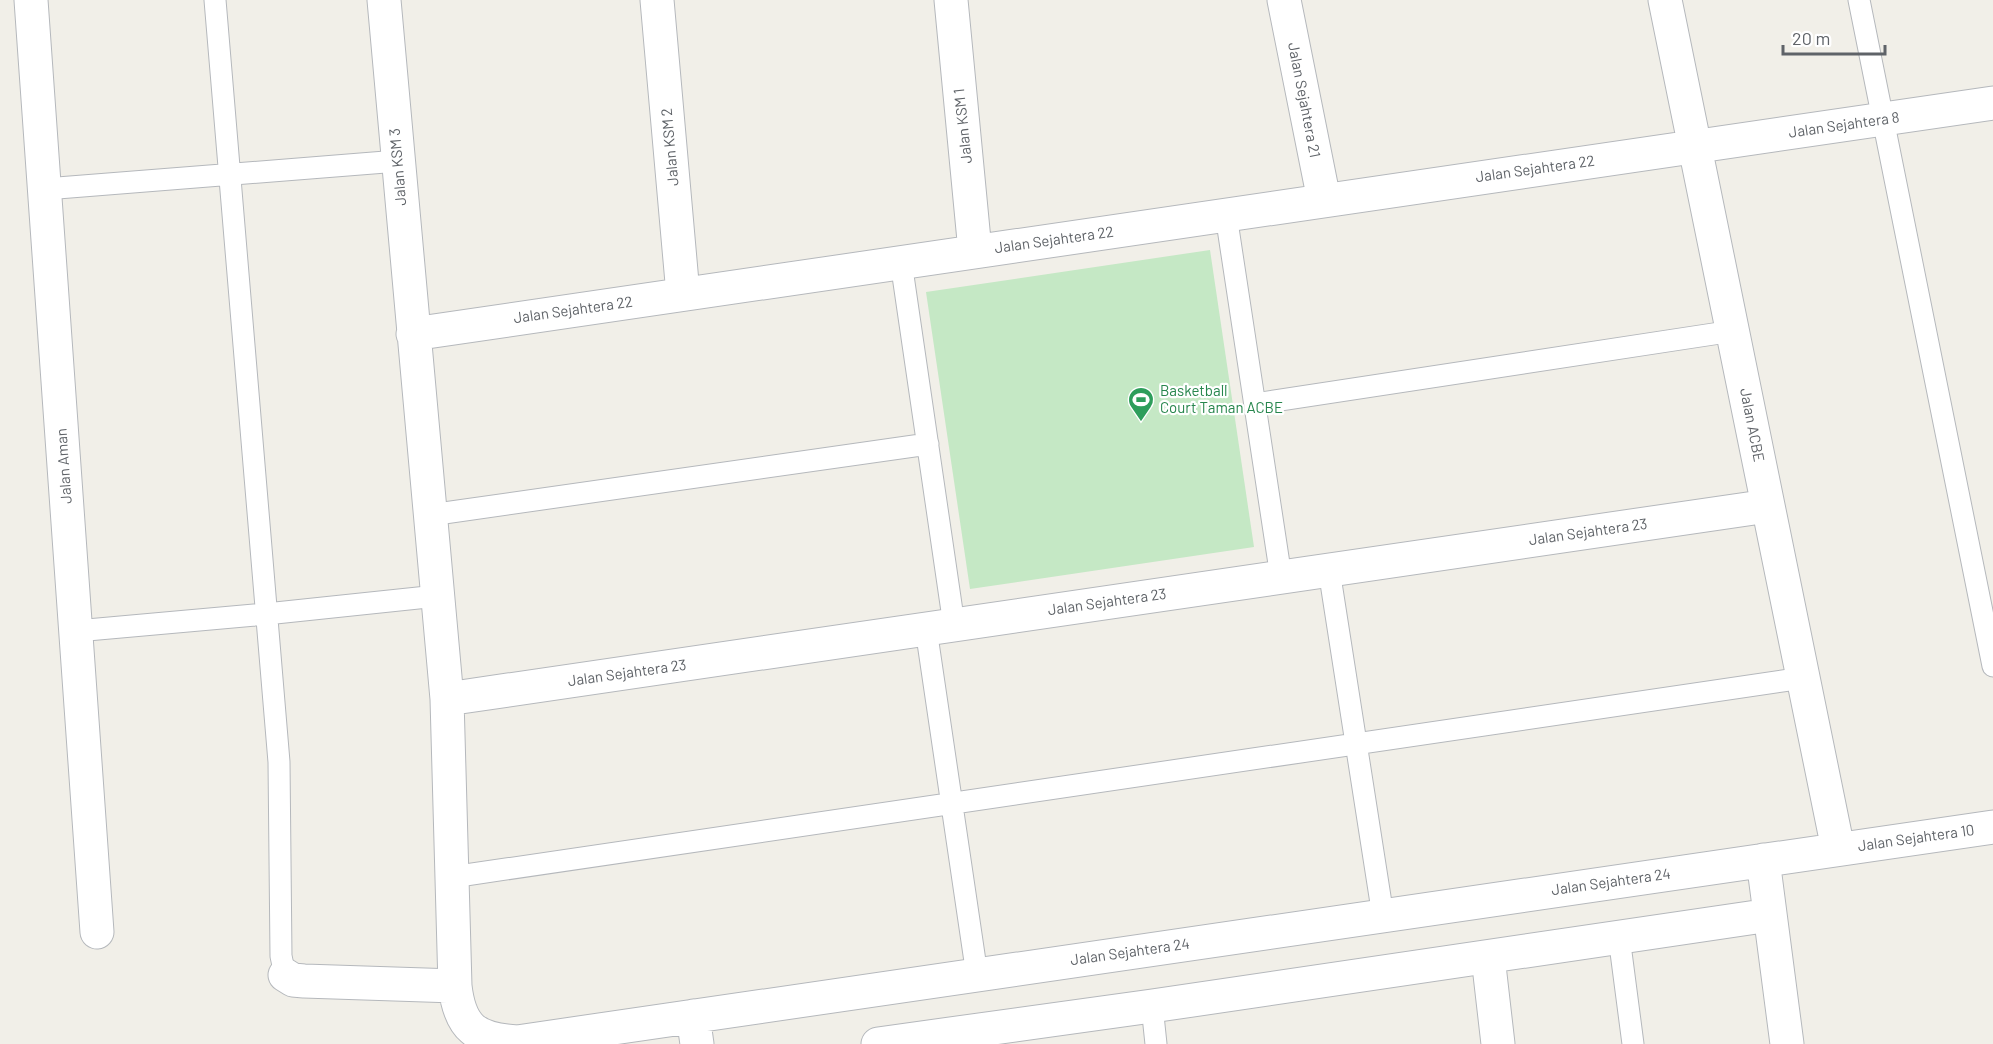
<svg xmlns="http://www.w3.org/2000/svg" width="1993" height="1044" viewBox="0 0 1993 1044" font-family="Barlow,sans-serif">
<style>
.green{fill:#c5e8c5}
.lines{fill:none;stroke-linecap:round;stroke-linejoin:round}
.lane-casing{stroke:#b5b8bc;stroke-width:23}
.street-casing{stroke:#b5b8bc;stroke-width:35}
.lane{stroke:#fff;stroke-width:21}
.street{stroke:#fff;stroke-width:33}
.labels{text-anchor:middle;stroke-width:4.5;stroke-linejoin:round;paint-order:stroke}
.street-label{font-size:15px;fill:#5f6368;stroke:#fff}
.leisure-label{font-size:15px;fill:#27864d;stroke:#fff;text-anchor:start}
</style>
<rect width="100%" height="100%" fill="#f1efe8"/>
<path class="green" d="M1210,250L1254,547L970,589L926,292Z"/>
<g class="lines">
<defs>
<path id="lane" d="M215,0L279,762L281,956L285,975
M1859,0L1993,666
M45,189L398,161
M1226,215L1281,577
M901,262L954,625
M1255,404L1733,331
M430,515L928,444
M1329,570L1383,916
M926,629L977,975
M76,631L266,614L437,596
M452,877L1803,678
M1619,937L1633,1044
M1152,1006L1156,1044"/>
<path id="street" d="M31,0L97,932
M384,0L447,699L455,986C460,1029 476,1039 517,1042L1993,827
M657,0L683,294
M951,0L975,251
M1284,0L1324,200
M1665,0L1838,849
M413,334L1993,103
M447,699L1768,506
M1763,860L1787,1044
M1488,957L1498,1044
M285,975L293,980L304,981L455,986
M693,1016L697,1044
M878,1044L1152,1006L1770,915"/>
</defs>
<use href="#lane" class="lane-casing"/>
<use href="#street" class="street-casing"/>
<use href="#lane" class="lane"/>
<use href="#street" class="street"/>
</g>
<defs>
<symbol id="stadium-pin" viewBox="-11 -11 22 30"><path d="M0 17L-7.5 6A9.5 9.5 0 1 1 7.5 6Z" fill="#2e9e5b" stroke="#fff"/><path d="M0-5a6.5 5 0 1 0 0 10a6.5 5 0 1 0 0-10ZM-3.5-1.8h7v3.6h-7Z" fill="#fff"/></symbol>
</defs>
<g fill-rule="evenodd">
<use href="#stadium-pin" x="1126" y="385" width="30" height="40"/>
</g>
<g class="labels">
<g class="street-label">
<text transform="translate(1304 100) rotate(79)" y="5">Jalan Sejahtera 21</text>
<text transform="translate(1844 125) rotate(-8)" y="5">Jalan Sejahtera 8</text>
<text transform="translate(963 126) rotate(-96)" y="5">Jalan KSM 1</text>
<text transform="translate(670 147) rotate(-95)" y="5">Jalan KSM 2</text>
<text transform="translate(398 167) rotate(-95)" y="5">Jalan KSM 3</text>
<text transform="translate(1535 169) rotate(-8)" y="5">Jalan Sejahtera 22</text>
<text transform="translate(1054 240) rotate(-8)" y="5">Jalan Sejahtera 22</text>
<text transform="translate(573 310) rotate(-8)" y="5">Jalan Sejahtera 22</text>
<text transform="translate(1752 425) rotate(79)" y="5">Jalan ACBE</text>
<text transform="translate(64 466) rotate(-94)" y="5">Jalan Aman</text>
<text transform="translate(1588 532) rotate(-8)" y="5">Jalan Sejahtera 23</text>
<text transform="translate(1107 602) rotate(-8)" y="5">Jalan Sejahtera 23</text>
<text transform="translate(627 673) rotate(-8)" y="5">Jalan Sejahtera 23</text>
<text transform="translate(1916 838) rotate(-8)" y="5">Jalan Sejahtera 10</text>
<text transform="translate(1611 882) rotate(-8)" y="5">Jalan Sejahtera 24</text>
<text transform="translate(1130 952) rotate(-8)" y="5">Jalan Sejahtera 24</text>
</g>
<g class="leisure-label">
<text x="1160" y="396">Basketball<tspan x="1160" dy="17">Court Taman ACBE</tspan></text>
</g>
</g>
<path d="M1783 45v9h102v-9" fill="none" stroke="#5f6368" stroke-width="3"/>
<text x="1792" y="45" font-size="18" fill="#5f6368" stroke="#ffffff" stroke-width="4.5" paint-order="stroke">20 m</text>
</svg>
